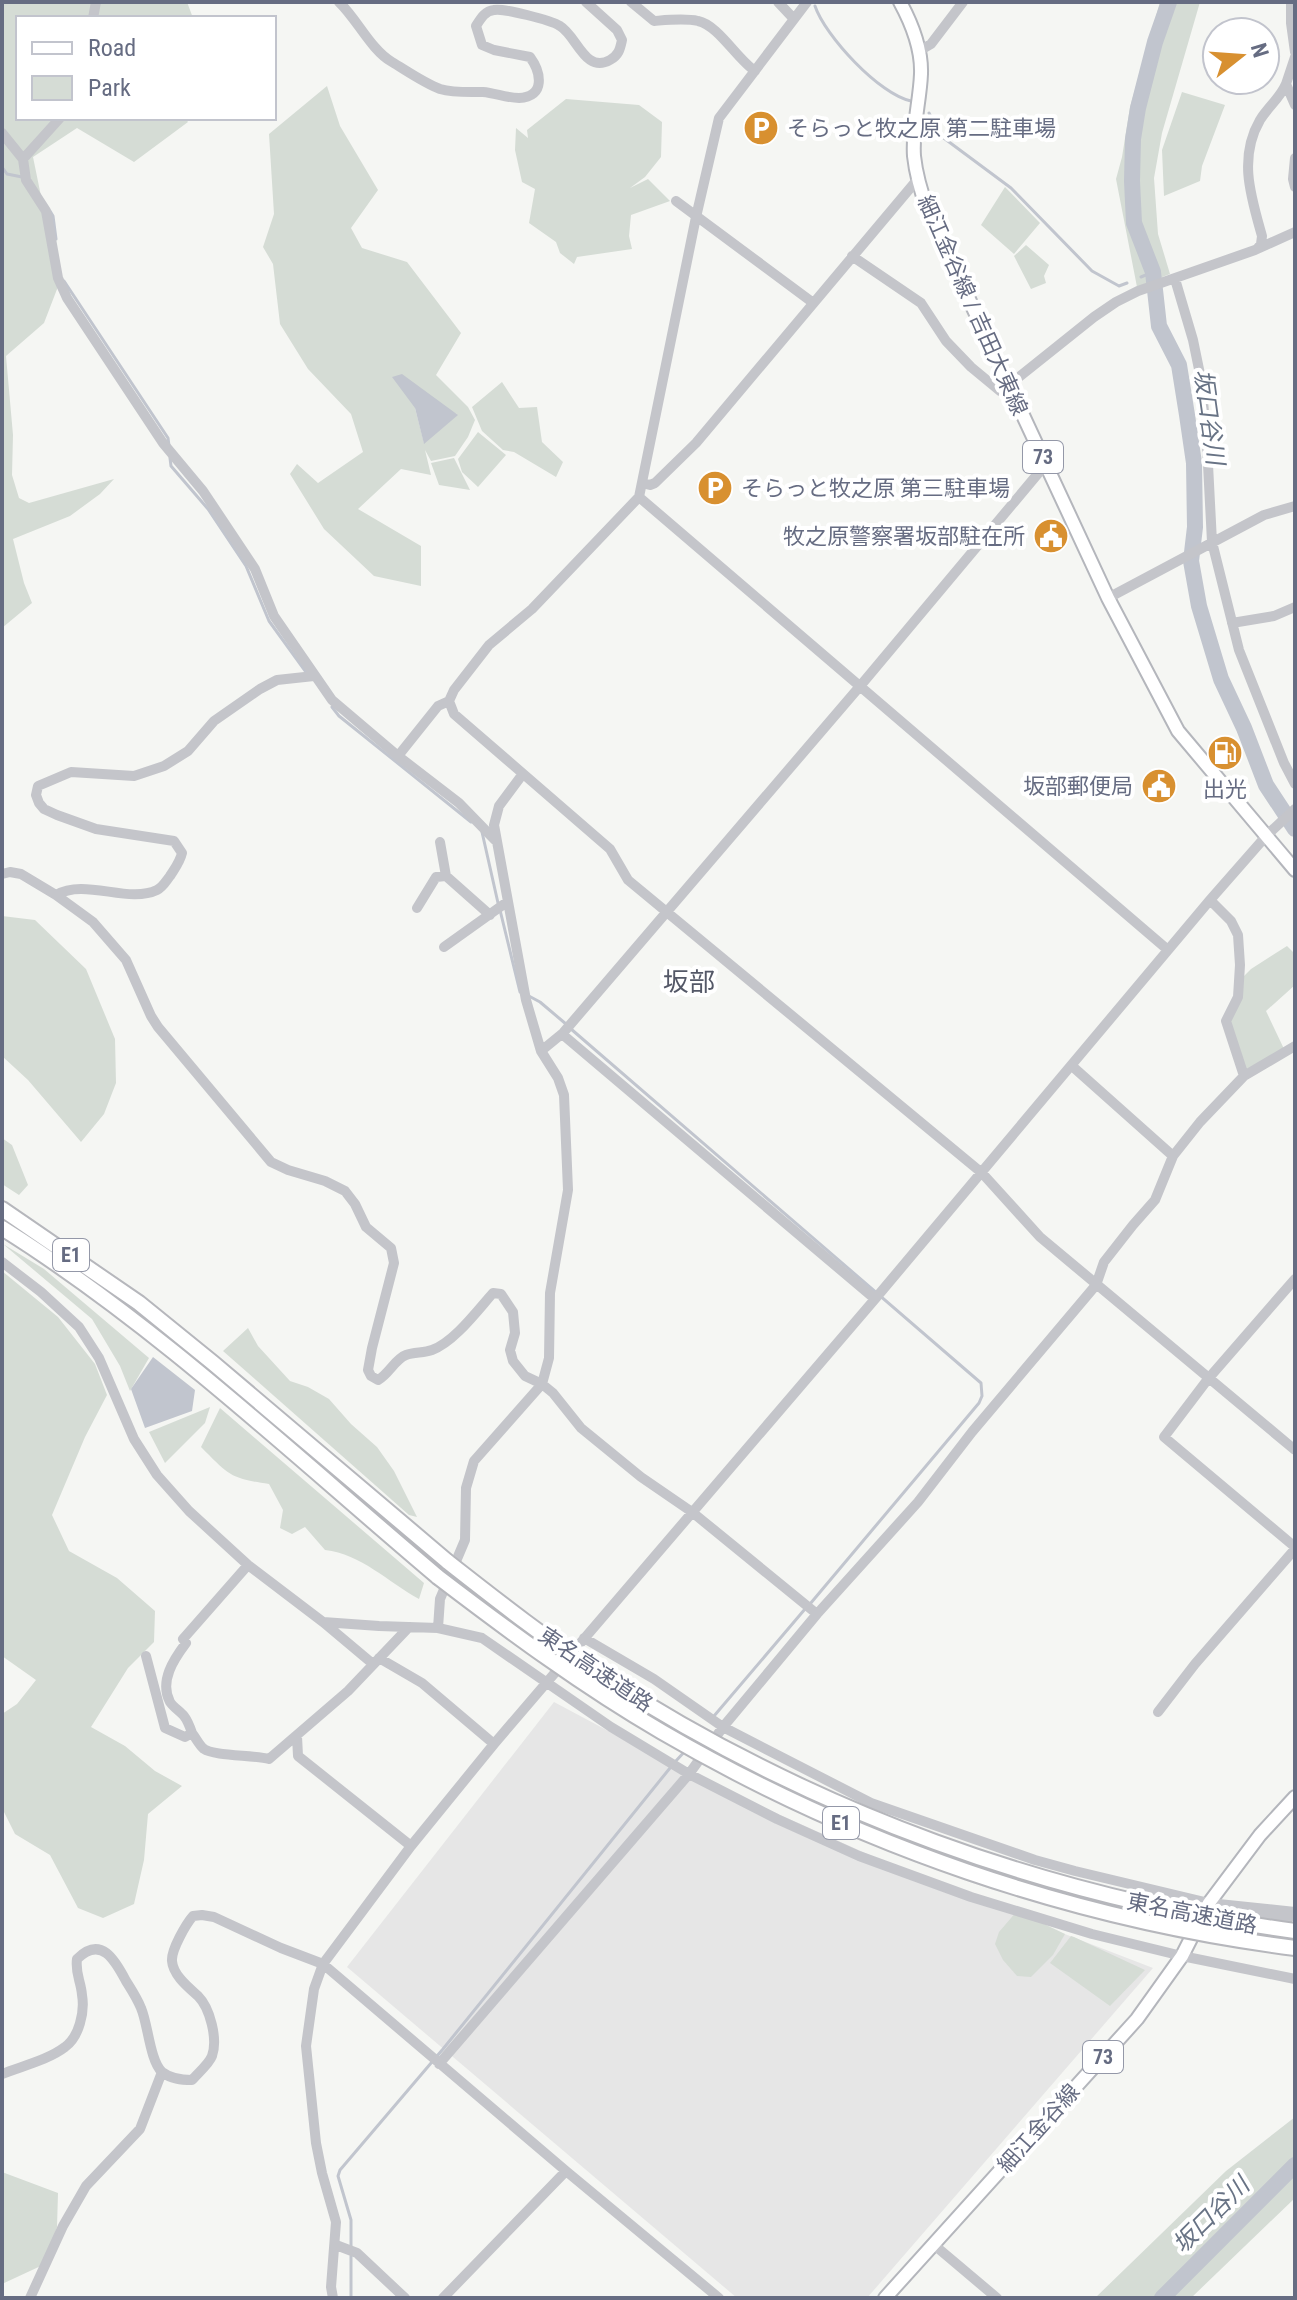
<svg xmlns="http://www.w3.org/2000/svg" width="1297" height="2300" viewBox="0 0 1297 2300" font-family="'Roboto Condensed','Noto Sans JP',sans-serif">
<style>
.built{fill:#e6e6e6}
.green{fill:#d5dcd5;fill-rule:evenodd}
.water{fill:#c1c5ce}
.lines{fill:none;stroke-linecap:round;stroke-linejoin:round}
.stream{stroke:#c1c5ce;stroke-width:3}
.river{stroke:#c1c5ce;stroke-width:16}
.major-casing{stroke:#b4b6bc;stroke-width:16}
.highway-casing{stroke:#b6b7bc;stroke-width:18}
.minor{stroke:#c4c5ca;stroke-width:10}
.major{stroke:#fff;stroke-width:12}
.highway{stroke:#fff;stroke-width:14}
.highway-bridge-casing{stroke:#b6b7bc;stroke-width:18;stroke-linecap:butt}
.highway-bridge{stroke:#fff;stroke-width:14}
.labels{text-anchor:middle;stroke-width:8;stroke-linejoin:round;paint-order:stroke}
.shield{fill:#fff;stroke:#9498a8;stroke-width:2}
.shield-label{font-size:20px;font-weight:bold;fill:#666c82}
.poi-label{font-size:22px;fill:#666c82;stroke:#fff;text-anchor:start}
.street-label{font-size:22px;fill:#666c82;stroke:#fff}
.water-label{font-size:24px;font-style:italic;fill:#687385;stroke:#fff}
.quarter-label{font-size:26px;fill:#545867;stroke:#fff}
</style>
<rect width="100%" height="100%" fill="#f5f6f3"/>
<path class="built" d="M554,1702L689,1774L930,1882L1153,1968L867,2298H737L347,1967Z"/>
<path class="green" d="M2,2H187L193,18H18V118H185L188,122L134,162L77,128L33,157L59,284L44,323L6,356L13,435L12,475L19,498L29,503L114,479L100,494L70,516L13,539L24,583L32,603L2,628Z
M1160,2H1200L1162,133L1154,178L1158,234L1170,274L1137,287L1116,179L1122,157L1130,107Z
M327,86L340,126L378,190L351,228L362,248L407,262L461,333L436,375L468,407L475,420L468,437L455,456L431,461L425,450L431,475L401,469L358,509L421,546V586L374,576L324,529L290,474L297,464L318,483L363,452L351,414L308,369L280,324L273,264L263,247L274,214L269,134ZM415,408L457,414V415L424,443Z
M1182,92L1225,105L1202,166L1200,181L1164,196L1162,150Z
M566,99L639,105L662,122L661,157L645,177L630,188L648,179L670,201L631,215L629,236L632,249L577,257L574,264L560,253L556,242L529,223L535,189L522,182L515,150L516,128L528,138L527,130Z
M1005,187L1040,223L1014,254L981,225Z
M1026,245L1049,265L1044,276L1046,283L1031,289L1014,256Z
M502,382L519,408L537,407L542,442L563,462L556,477L514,452L503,450L482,431L472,407Z
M478,432L506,455L478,487L462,472L458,459Z
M454,458L470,490L439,485L431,463Z
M2,916L35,920L86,969L115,1039L116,1083L104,1114L81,1142L28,1080L2,1056Z
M1287,946L1295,954V985L1266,1011L1285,1051L1245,1073L1226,1021L1239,981L1251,969Z
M2,1138L12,1145L28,1185L19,1195L2,1184Z
M3,1244L44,1269L149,1358L130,1391L120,1366L92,1319Z
M2,1271L58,1317L95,1364L107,1395L85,1437L52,1515L69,1551L117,1578L155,1611L154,1642L128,1668L91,1727L125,1746L155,1771L182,1786L148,1814L144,1860L134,1904L103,1918L78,1908L50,1855L15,1834L2,1808V1714L17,1704L36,1680L2,1656Z
M248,1328L258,1346L290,1381L308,1387L329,1399L351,1424L377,1447L394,1471L417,1517L409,1515L223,1351Z
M210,1407L205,1423L165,1463L149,1432Z
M220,1408L424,1583L419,1599C388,1582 361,1554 325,1550L305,1527L292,1534L280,1528L283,1510L269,1484C229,1478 229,1475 201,1447Z
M1017,1911L1065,1934L1053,1955L1031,1977L1017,1976L1003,1960L995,1944L999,1932Z
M1071,1936L1074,1937L1145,1970L1110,2006L1050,1963Z
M1295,2117V2198L1191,2298H1095L1226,2171Z
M2,2172L58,2193L57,2227L45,2264L2,2284Z"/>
<path class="water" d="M402,374L458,415L424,444L415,408L392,377Z
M153,1357L195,1390L192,1411L145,1428L131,1389Z"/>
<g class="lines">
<path class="stream" d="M815,6C825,36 880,95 911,101
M929,113L941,136L1011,188L1092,271L1119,286L1127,283
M2,167L7,174L22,177
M50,211L53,216L56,239
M1141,277L1153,272
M64,281L168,438L169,446
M170,458L171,466L208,509L246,566L269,621L306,672
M332,707L339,716L471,822
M482,832L498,903
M500,910L520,992
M527,995L540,1002L566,1024
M571,1029L981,1383L982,1396L979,1403L810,1604
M714,1716L805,1609
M675,1762L686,1750
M351,2248V2220L338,2176L340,2170L443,2049L670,1768
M351,2298V2256"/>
<path class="river" d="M1169,2L1155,42L1138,108L1133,139L1132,181L1134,223L1153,272L1159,326L1179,365L1187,415L1194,463L1195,527L1191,561L1199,606L1221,679L1244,728L1266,785L1295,829
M1162,2298L1295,2165"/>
<defs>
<path id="major" d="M900,2C912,24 922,48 921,74C920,101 912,128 914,156C916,175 921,192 928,211L1108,598L1178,731L1295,870
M885,2298L1137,2019L1182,1956L1209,1903L1260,1835L1295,1797"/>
<path id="highway" d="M2,1209L139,1303L213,1363L448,1562
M2,1228C157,1325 298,1459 438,1577"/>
</defs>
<use href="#major" class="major-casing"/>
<use href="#highway" class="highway-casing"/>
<path class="minor" d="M339,2C357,19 371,50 392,62C407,71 424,83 440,89C454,93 468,92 483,92C495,93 507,98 519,98C546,97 541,72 530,57L494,50L482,45L476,26C481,18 485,11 494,10C503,8 551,20 560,26C577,36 585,74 610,60C619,55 620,49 622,40L617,30L586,2
M631,2L654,21C667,20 685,18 698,21C718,25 737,59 755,71
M778,2L794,19
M807,2L719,118L696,217L639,497L532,609L489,645L454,690L449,701L454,714L610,849L628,880L982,1173L1040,1237L1295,1450
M1291,2V23L1295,52
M93,18L96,2
M919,51L931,44L963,2
M1295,57L1286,84L1295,105
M2,133L23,159L26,180L46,211L58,278L67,298L163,443L203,491L255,569L274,616L332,700L398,756L459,803L495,840
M1295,158L1293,179L1295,187
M23,159L60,118
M676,201L812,302
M1257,249L1261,244L1262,236C1251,197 1238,158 1260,120C1268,107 1280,98 1286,84
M852,256L921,303L946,341L971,367L1000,391L1013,394
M1175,279L1193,340L1201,379L1207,445L1212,542L1239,650L1284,763L1295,784
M1009,385L1094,317L1116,302L1138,291L1255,250L1295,232
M642,483L650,485L655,483L696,443L917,180
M639,497L1168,950
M1108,598L1264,515L1295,506
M1232,623L1274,616L1295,607
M398,756L438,706L449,701
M440,842L446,876
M2,874L10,872L21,874L56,895L93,922L126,960L151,1016L158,1027L271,1162L288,1170L325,1181L345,1191L355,1204L366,1227L391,1248L394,1263L372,1348L368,1370L371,1376L378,1380C389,1374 395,1359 406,1355C414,1352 424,1353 432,1350C454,1342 477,1311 493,1293L501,1294L513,1312L515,1333L510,1350L513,1361L525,1376L542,1384L553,1393L581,1428L641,1477L692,1512L817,1614
M56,895C85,878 128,904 157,890C163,887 166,881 170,876C175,868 180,862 182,853L174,841L96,829L57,815L44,809L39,803L36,795L38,786L71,772L134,776L164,766L188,751L214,721L260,689L277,680L314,676
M1210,900L1231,921L1238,935L1240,965L1238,997L1226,1021L1244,1076
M417,908L436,877L446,876L490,915
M444,947L507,902
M562,1034L875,1299
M541,1051L563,1033L861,685L1046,464
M1072,1066L1173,1156
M2,1262L41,1292L79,1327L99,1358L134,1439L157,1475L189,1511L248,1565L323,1622L379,1626L438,1628L482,1638L611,1727L689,1774L777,1819L859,1856L971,1897L1092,1934L1182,1956L1295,1979
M1295,1279L1208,1379L1164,1437L1295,1547
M323,1622L373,1664
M438,1628L440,1599L465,1540L466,1488L474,1461L542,1384L549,1358L550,1293L568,1190L564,1095L558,1078L541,1051L526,1000L494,825L499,806L522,775
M584,1638L654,1679L723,1727L871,1803L1035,1860L1075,1871L1209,1903L1295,1912
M146,1656L165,1728L185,1737L192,1733C196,1738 199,1745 204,1749C214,1756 253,1755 269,1759L348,1691L409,1627
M379,1658L422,1683L494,1744
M1158,1712L1195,1664L1295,1549
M192,1733C190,1727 188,1721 184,1716C180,1711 173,1707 170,1702C159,1681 174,1659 186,1643L183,1639L248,1565
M297,1736L298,1756L411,1846
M1213,1912L1289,1918
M439,2064L689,1774L723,1727L817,1614L918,1502L972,1432L1096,1285L1104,1262L1133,1225L1155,1200L1173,1156L1200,1122L1244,1076L1295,1046
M2,2074C22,2066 48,2060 65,2047C79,2037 85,2012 82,1995C81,1981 75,1974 77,1959C101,1935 115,1960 126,1981C131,1989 137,1998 141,2008C148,2024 150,2061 162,2072C171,2079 181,2080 192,2080C198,2073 209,2064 212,2056C218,2039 210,2008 198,1996C188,1987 173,1975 172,1961C171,1950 186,1924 193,1916L202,1915L214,1917L281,1948L323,1964L566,2171L719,2298
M933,2244L997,2298
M336,2245L357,2253L405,2298
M30,2298L63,2226L86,2186L140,2129L162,2072
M333,2298L331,2287L336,2222L322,2173L316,2143L306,2046L314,1989L323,1964L411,1846L494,1744L875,1299L1210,900L1267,835L1295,809
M443,2298L566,2171"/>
<use href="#major" class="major"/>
<use href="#highway" class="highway"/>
<defs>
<path id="highway-bridge" d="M448,1562C499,1602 550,1642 604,1677C812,1812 1050,1898 1295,1931
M438,1577C510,1632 583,1686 662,1732C856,1845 1073,1920 1295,1948"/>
</defs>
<use href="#highway-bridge" class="highway-bridge-casing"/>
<use href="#highway-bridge" class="highway-bridge"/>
</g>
<defs>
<symbol id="parking-disc" viewBox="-11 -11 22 22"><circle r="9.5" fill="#d89030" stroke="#fff"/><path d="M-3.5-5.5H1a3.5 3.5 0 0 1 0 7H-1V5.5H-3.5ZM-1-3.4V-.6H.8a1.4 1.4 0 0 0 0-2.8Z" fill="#fff"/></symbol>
<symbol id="civic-disc" viewBox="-11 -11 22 22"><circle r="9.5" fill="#d89030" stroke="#fff"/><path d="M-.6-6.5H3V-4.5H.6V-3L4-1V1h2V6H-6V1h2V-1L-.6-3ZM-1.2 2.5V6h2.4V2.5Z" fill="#fff"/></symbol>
<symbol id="fuel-disc" viewBox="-11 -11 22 22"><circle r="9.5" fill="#d89030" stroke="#fff"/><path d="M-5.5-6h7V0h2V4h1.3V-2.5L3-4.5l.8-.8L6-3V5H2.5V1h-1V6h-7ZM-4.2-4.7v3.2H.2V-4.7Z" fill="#fff"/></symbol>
</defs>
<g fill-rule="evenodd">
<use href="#parking-disc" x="741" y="108" width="40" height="40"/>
<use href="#parking-disc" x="695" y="468" width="40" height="40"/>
<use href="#civic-disc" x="1031" y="516" width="40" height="40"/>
<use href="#fuel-disc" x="1205" y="733" width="40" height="40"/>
<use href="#civic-disc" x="1139" y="766" width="40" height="40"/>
</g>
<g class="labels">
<g class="shield">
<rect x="1023" y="441" width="40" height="32" rx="6"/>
<rect x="53" y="1239" width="36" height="32" rx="6"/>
<rect x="823" y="1807" width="36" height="32" rx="6"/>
<rect x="1083" y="2041" width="40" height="32" rx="6"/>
</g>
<g class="shield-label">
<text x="1043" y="464">73</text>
<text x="71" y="1262">E1</text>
<text x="841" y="1830">E1</text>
<text x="1103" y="2064">73</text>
</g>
<g class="poi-label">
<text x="787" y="136">そらっと牧之原 第二駐車場</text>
<text x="741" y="496">そらっと牧之原 第三駐車場</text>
<text x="1025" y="544" text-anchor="end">牧之原警察署坂部駐在所</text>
<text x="1133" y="794" text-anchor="end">坂部郵便局</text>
<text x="1225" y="797" text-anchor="middle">出光</text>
</g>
<g class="street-label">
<text transform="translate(973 305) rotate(66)" y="8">細江金谷線 / 吉田大東線</text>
<text transform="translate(596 1669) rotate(34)" y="8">東名高速道路</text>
<text transform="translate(1192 1913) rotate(11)" y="8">東名高速道路</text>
<text transform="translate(1038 2128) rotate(-48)" y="8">細江金谷線</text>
</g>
<g class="water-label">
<text transform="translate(1209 417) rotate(82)" y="8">坂口谷川</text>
<text transform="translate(1211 2215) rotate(-45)" y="8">坂口谷川</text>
</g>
<g class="quarter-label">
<text x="689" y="991">坂部</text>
</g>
</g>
<rect width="1297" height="2300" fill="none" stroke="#666c82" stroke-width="8"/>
<rect x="16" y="16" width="260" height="104" fill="#ffffff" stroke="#c2c4cd" stroke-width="2"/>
<rect x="32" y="42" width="40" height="12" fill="#ffffff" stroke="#c2c4cd" stroke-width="2"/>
<text x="88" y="56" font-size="24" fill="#666c82">Road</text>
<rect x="32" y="76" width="40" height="24" fill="#d5dcd5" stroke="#c2c4cd" stroke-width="2"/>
<text x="88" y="96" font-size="24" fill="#666c82">Park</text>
<g transform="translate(1241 56) rotate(73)"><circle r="38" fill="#ffffff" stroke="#c2c4cd" stroke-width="2"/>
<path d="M0-6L14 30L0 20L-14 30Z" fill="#d89030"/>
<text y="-12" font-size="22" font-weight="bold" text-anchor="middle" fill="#666c82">N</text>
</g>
</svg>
